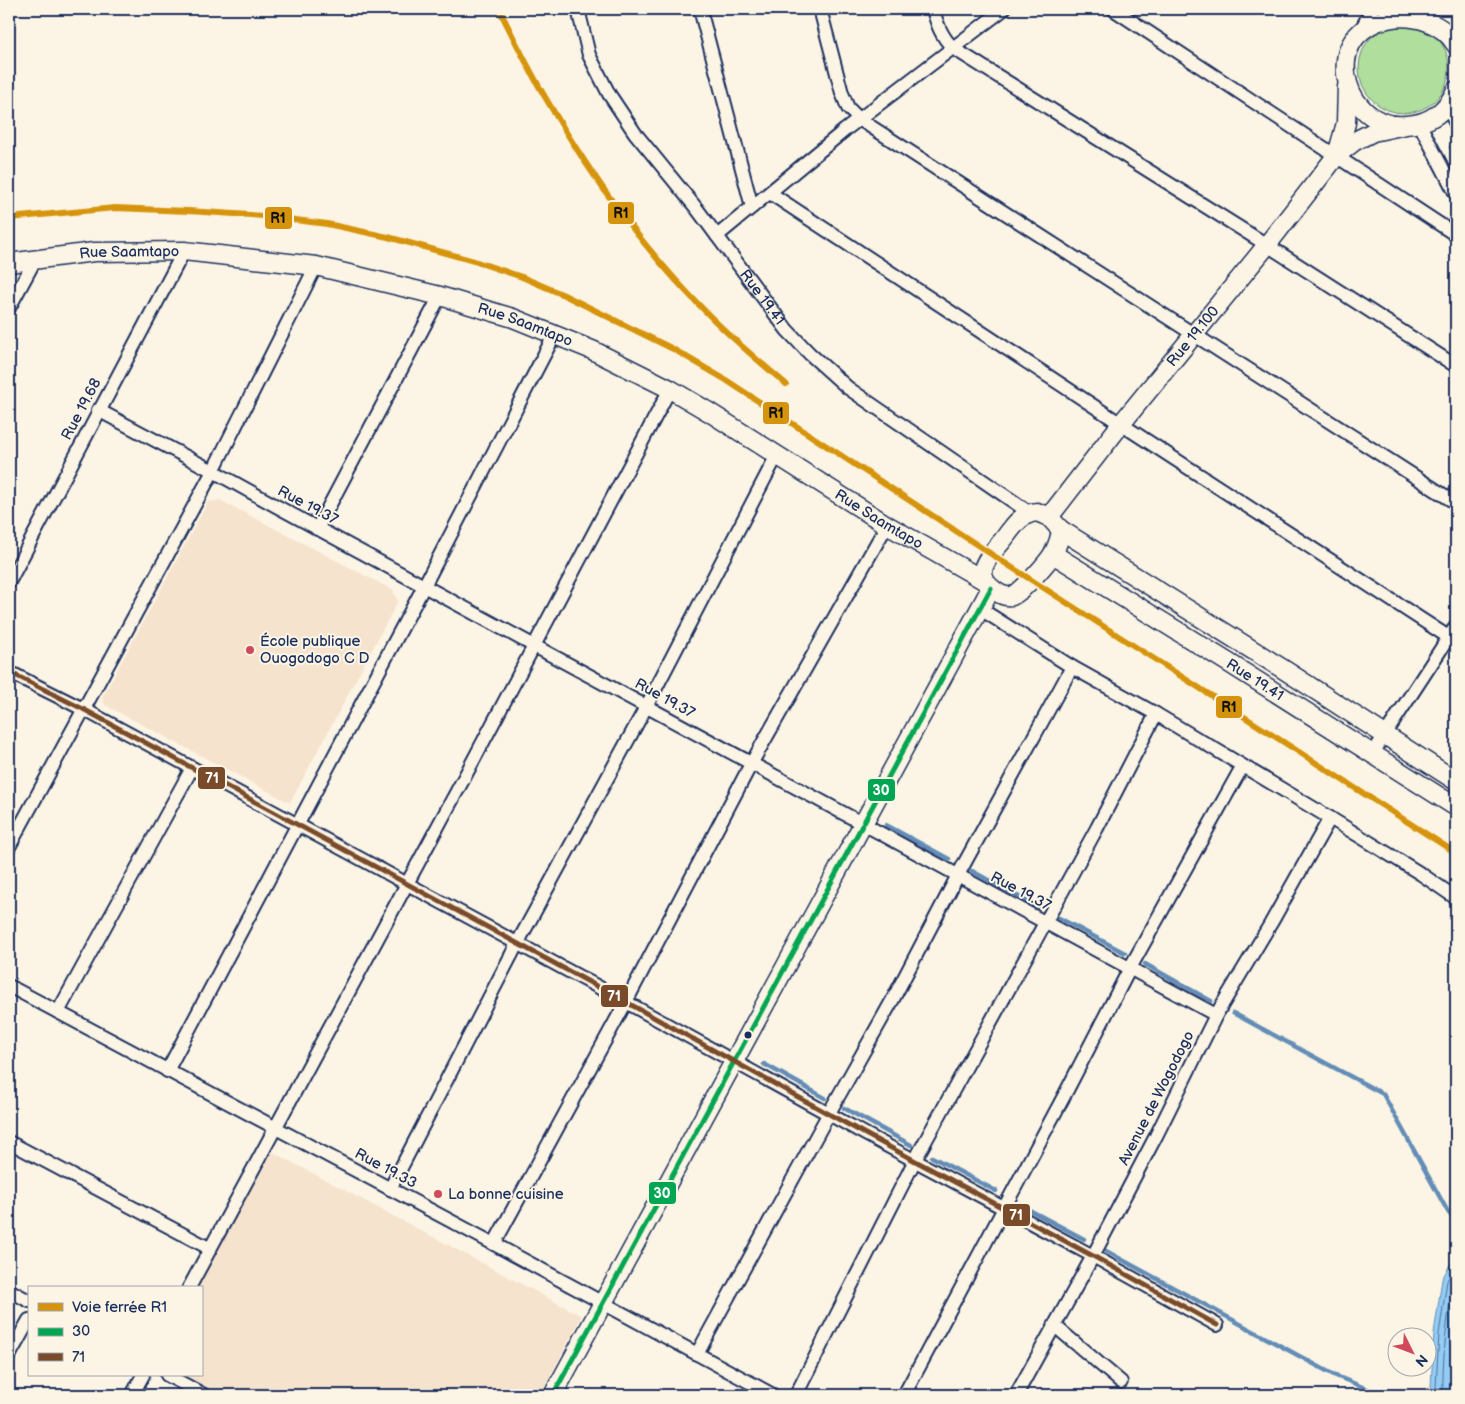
<svg xmlns="http://www.w3.org/2000/svg" width="1465" height="1404" viewBox="0 0 1465 1404" font-family="'Balsamiq Sans',sans-serif">
<style>
.built{fill:#f6e3ce}
.green{fill:#afde9d;stroke:#65867e}
.water{fill:#94ccf3;stroke:#648db7}
.lines{fill:none;stroke-linecap:round;stroke-linejoin:round}
.shore{stroke:#4b6e9a;stroke-width:1}
.stream{stroke:#648db7;stroke-width:4.5}
.street-casing{stroke:#1b2f5e;stroke-width:16}
.secondary-casing{stroke:#1b2f5e;stroke-width:21}
.street{stroke:#fcf5e5;stroke-width:12}
.secondary{stroke:#fcf5e5;stroke-width:18}
.bus-1-casing{stroke:#fcf5e5;stroke-width:9}
.bus-2-casing{stroke:#fcf5e5;stroke-width:9}
.bus-1{stroke:#00a651;stroke-width:5}
.bus-2{stroke:#7a4b2a;stroke-width:5}
.rail-1-casing{stroke:#fcf5e5;stroke-width:10}
.rail-1{stroke:#d6940e;stroke-width:6}
.poi-dot{fill:#d1495b;stroke:#fcf5e5;stroke-width:2}
.bus-dot{fill:#1b2f5e;stroke:#fcf5e5;stroke-width:2}
.labels{text-anchor:middle;stroke-width:4;stroke-linejoin:round;paint-order:stroke}
.street-label{font-size:15px;fill:#1b2f5e;stroke:#fcf5e5}
.poi-label{font-size:15px;fill:#1b2f5e;stroke:#fcf5e5;text-anchor:start}
.line-badge{stroke:#fcf5e5;stroke-width:2}
.badge-label{font-size:14px;text-anchor:middle;font-weight:bold;fill:#fff}
.pale-badge-label{font-size:14px;text-anchor:middle;font-weight:bold;fill:#111}
</style>
<rect width="100%" height="100%" fill="#fcf5e5"/>
<filter id="ink" filterUnits="userSpaceOnUse"><feTurbulence type="fractalNoise" baseFrequency=".02" numOctaves="2"/><feDisplacementMap in="SourceGraphic" scale="10" xChannelSelector="R" yChannelSelector="G"/><feConvolveMatrix kernelMatrix="1 2 1 2 8 2 1 2 1" color-interpolation-filters="sRGB"/></filter>
<g filter="url(#ink)">
<path class="built" d="M220,500L393,590L398,601L290,803L105,705L102,698L208,502Z
M269,1150L582,1316L540,1395H209L172,1375H201V1288H195Z"/>
<path class="green" d="M1359 68a45 45 0 1 1 90 0a45 45 0 1 1-90 0Z"/>
<path class="water" d="M1456,1254V1395H1433L1431,1386L1434,1333L1442,1279Z"/>
<g class="lines">
<path class="shore" d="M1437,1395L1436,1386L1439,1334L1447,1281L1456,1264
M1443,1395C1442,1357 1447,1321 1453,1283L1456,1277
M1451,1395C1450,1367 1452,1339 1456,1311"/>
<path class="stream" d="M1451,147L1456,156
M886,825L949,859
M972,871L1037,907
M1059,918L1125,953
M1145,964L1211,1001
M1233,1013L1383,1094L1448,1212L1456,1221
M764,1064L825,1098
M844,1108L911,1145
M932,1157L996,1191
M1018,1204L1084,1239
M1106,1251L1336,1376L1382,1395"/>
<defs>
<g id="street">
<path id="s1" d="M578,9L589,55L609,94L635,133L697,209L787,330L810,354L848,388L1030,513"/>
<path d="M700,9L752,207"/>
<path d="M820,9L842,93L848,108L859,119L1456,503"/>
<path d="M933,9C937,24 941,36 953,48L1267,245L1456,366"/>
<path d="M1113,9L1456,235"/>
<path d="M1421,9L1427,15"/>
<path d="M1362,28L1372,9"/>
<path d="M1447,106L1456,124"/>
<path d="M1419,123L1456,194"/>
<path d="M770,193L1121,424L1456,642"/>
<path d="M717,236L845,130L1004,9"/>
<path d="M9,308L35,260"/>
<path d="M98,410L213,471L278,507C591,675 903,845 1216,1015"/>
<path d="M317,529L440,296"/>
<path d="M9,582L184,251"/>
<path d="M979,608L1072,667L1156,714L1330,818L1421,874L1456,898"/>
<path d="M9,672L83,709L626,1002L867,1135L1093,1256L1217,1325"/>
<path d="M1373,753L1456,626"/>
<path d="M9,847L213,471L316,266"/>
<path d="M9,986L494,1244L773,1395"/>
<path d="M58,1012L192,768"/>
<path d="M167,1071L424,586L555,334"/>
<path d="M9,1142L209,1248"/>
<path d="M390,1189L517,944L646,707L777,455"/>
<path d="M494,1244L626,1002L751,764L887,525"/>
<path d="M189,1288L464,778L670,389"/>
<path d="M9,1290L29,1301"/>
<path d="M1055,1326L1121,1382"/>
<path d="M697,1354L829,1113L892,1001L958,875L1072,667"/>
<path d="M9,1356L29,1320"/>
<path d="M167,1375L204,1395"/>
<path d="M132,1395L143,1375"/>
<path d="M796,1395L915,1160L1097,828L1156,714"/>
<path d="M904,1395L1064,1096L1130,968L1242,767"/>
<path d="M1016,1395L1093,1256L1156,1136L1216,1015L1271,923L1330,818"/>
</g>
<g id="secondary">
<path d="M1456,45C1430,0 1339,10 1346,74C1348,87 1353,99 1362,108C1373,120 1389,127 1406,125C1429,124 1447,111 1456,90"/>
<path d="M1337,155L1346,123L1347,86"/>
<path id="s2" d="M9,263L94,252L184,251L316,266L440,296L513,318L592,350L670,389L709,412L887,525L985,581"/>
<path d="M1037,512L1049,517L1061,530C1060,538 1058,544 1054,552C1049,561 1021,593 1012,596C1006,597 999,594 994,590C971,573 989,556 1003,540C1012,528 1021,513 1037,512Z"/>
<path id="s3" d="M1049,517L1121,424L1267,245L1337,155L1355,141L1373,132L1401,126"/>
<path d="M1061,530L1283,669L1456,781"/>
<path id="s4" d="M1053,554L1229,663L1456,807"/>
<path d="M553,1395L991,588"/>
</g>
</defs>
<use href="#street" class="street-casing"/>
<use href="#secondary" class="secondary-casing"/>
<use href="#street" class="street"/>
<use href="#secondary" class="secondary"/>
<defs>
<path id="bus-1" d="M553,1395L991,588"/>
<path id="bus-2" d="M9,672L83,709L626,1002L867,1135L1093,1256L1217,1325"/>
</defs>
<use href="#bus-1" class="bus-1-casing"/>
<use href="#bus-2" class="bus-2-casing"/>
<use href="#bus-1" class="bus-1"/>
<use href="#bus-2" class="bus-2"/>
<defs>
<path id="rail-1" d="M499,9C515,40 530,72 548,102C591,176 642,247 702,308C728,335 757,360 786,384
M9,218L115,208L188,211L264,216L327,224L388,237L474,261L522,277L564,295L673,349L726,380L991,554L1456,853"/>
</defs>
<use href="#rail-1" class="rail-1-casing"/>
<use href="#rail-1" class="rail-1"/>
</g>
</g>
<g class="poi-dot">
<circle cx="250" cy="650" r="5"/>
<circle cx="438" cy="1194" r="5"/>
</g>
<circle class="bus-dot" cx="748" cy="1035" r="4.5"/>
<g class="labels">
<g class="street-label">
<text dy="5" stroke="none"><textPath href="#s2" startOffset="121">Rue Saamtapo</textPath></text>
<text dy="5" stroke="none"><textPath href="#s1" startOffset="346">Rue 19.41</textPath></text>
<text dy="5" stroke="none"><textPath href="#s2" startOffset="526">Rue Saamtapo</textPath></text>
<text dy="5" stroke="none"><textPath href="#s3" startOffset="231">Rue 19.100</textPath></text>
<text transform="translate(81 409) rotate(-62)" y="5">Rue 19.68</text>
<text transform="translate(308 505) rotate(28)" y="5">Rue 19.37</text>
<text dy="5" stroke="none"><textPath href="#s2" startOffset="931">Rue Saamtapo</textPath></text>
<text dy="5" stroke="none"><textPath href="#s4" startOffset="238">Rue 19.41</textPath></text>
<text transform="translate(665 698) rotate(29)" y="5">Rue 19.37</text>
<text transform="translate(1021 891) rotate(28)" y="5">Rue 19.37</text>
<text transform="translate(1156 1098) rotate(-63)" y="5">Avenue de Wogodogo</text>
<text transform="translate(386 1168) rotate(28)" y="5">Rue 19.33</text>
</g>
<g class="poi-label">
<text x="260" y="646">École publique<tspan x="260" dy="17">Ouogodogo C D</tspan></text>
<text x="448" y="1199">La bonne cuisine</text>
</g>
</g>
<g class="line-badge">
<rect x="607" y="201" width="28" height="24" rx="5" fill="#d6940e"/>
<rect x="264" y="206" width="29" height="24" rx="5" fill="#d6940e"/>
<rect x="762" y="401" width="28" height="24" rx="5" fill="#d6940e"/>
<rect x="1215" y="695" width="28" height="24" rx="5" fill="#d6940e"/>
<rect x="197" y="766" width="29" height="24" rx="5" fill="#7a4b2a"/>
<rect x="867" y="778" width="29" height="24" rx="5" fill="#00a651"/>
<rect x="600" y="984" width="29" height="24" rx="5" fill="#7a4b2a"/>
<rect x="648" y="1181" width="29" height="24" rx="5" fill="#00a651"/>
<rect x="1002" y="1203" width="29" height="24" rx="5" fill="#7a4b2a"/>
</g>
<g class="badge-label">
<text x="212" y="783">71</text>
<text x="881" y="795">30</text>
<text x="614" y="1001">71</text>
<text x="662" y="1198">30</text>
<text x="1016" y="1220">71</text>
</g>
<g class="pale-badge-label">
<text x="621" y="218">R1</text>
<text x="278" y="223">R1</text>
<text x="776" y="418">R1</text>
<text x="1229" y="712">R1</text>
</g>
<rect width="1465" height="1404" fill="none" stroke="#fcf5e5" stroke-width="30"/>
<rect x="15" y="15" width="1435" height="1374" fill="none" stroke="#1b2f5e" stroke-width="2" filter="url(#ink)"/>
<rect x="28" y="1286" width="175" height="90" fill="#fcf5e5" stroke="#a2a6af"/>
<rect x="38" y="1303" width="25" height="8" fill="#d6940e" stroke="#a2a6af"/>
<text x="72" y="1312" font-size="15" fill="#1b2f5e">Voie ferrée R1</text>
<rect x="38" y="1328" width="25" height="8" fill="#00a651" stroke="#a2a6af"/>
<text x="72" y="1336" font-size="15" fill="#1b2f5e">30</text>
<rect x="38" y="1353" width="25" height="8" fill="#7a4b2a" stroke="#a2a6af"/>
<text x="72" y="1362" font-size="15" fill="#1b2f5e">71</text>
<g transform="translate(1412 1352) rotate(132)"><circle r="24" fill="#fcf5e5" stroke="#a2a6af"/>
<path d="M0-4L9 19L0 12L-9 19Z" fill="#d1495b"/>
<text y="-8" font-size="14" font-weight="bold" text-anchor="middle" fill="#1b2f5e">N</text>
</g>
</svg>
